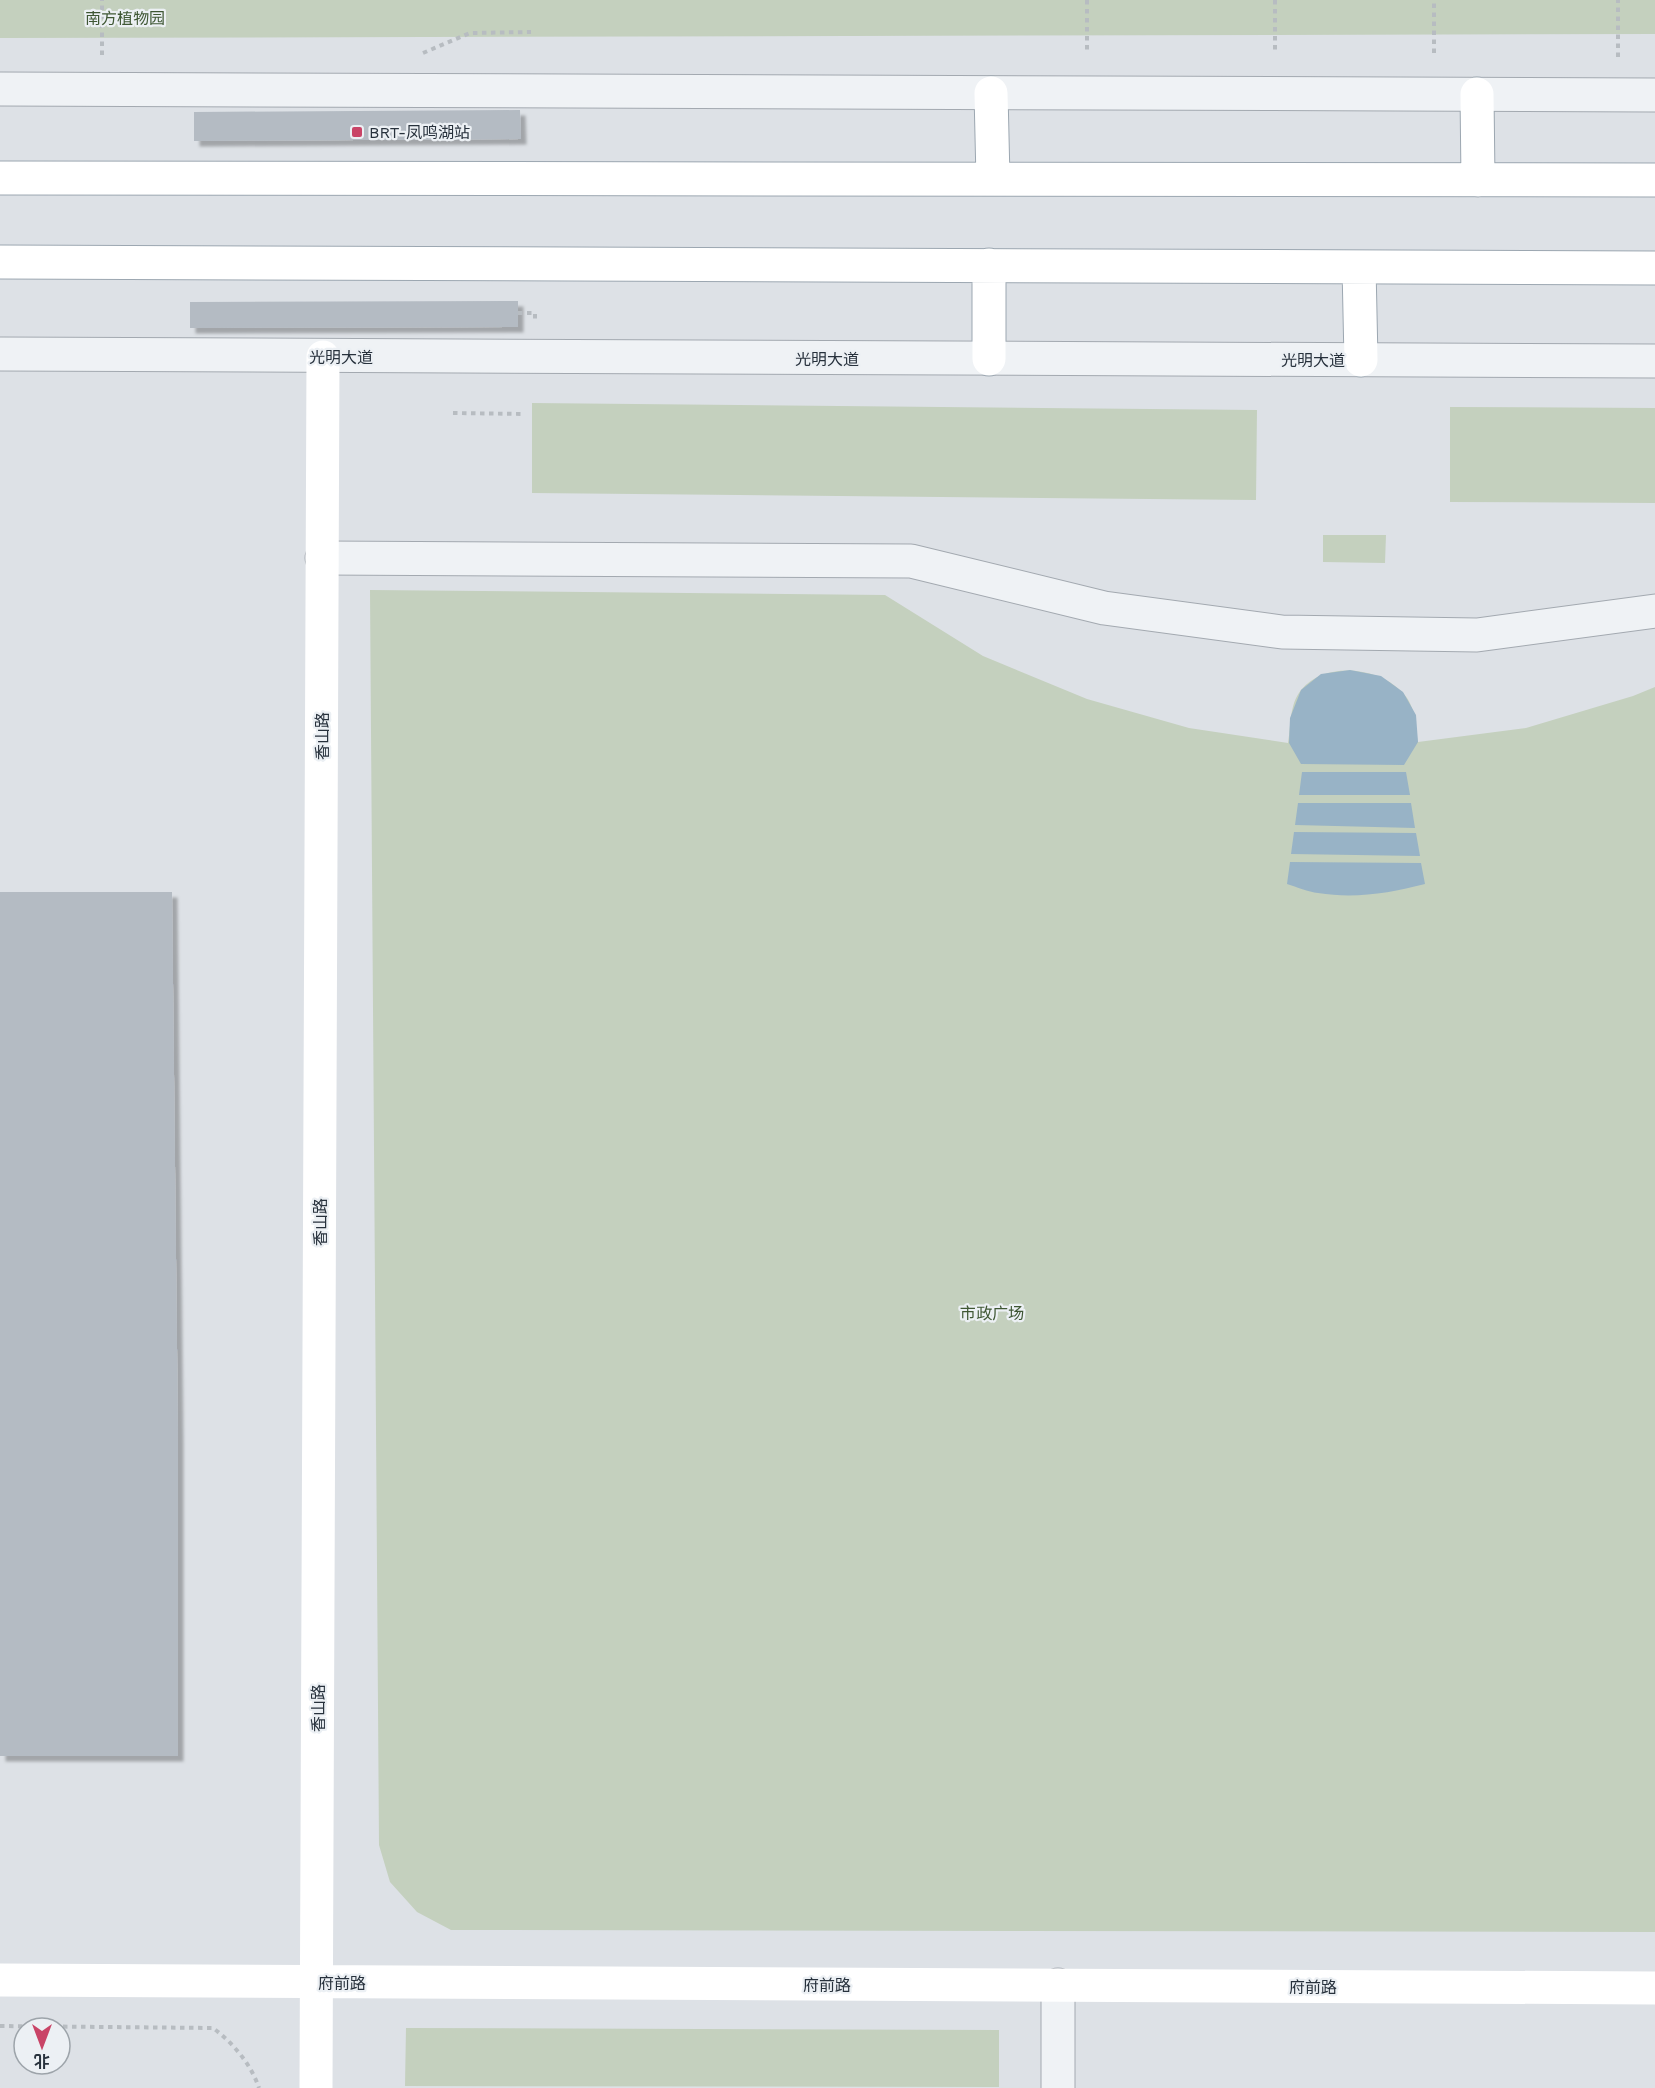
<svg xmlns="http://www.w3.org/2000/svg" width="1655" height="2088" viewBox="0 0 1655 2088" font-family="'Work Sans','Noto Sans SC',sans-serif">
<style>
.green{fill:#c4d0be}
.water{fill:#98b3c6}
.building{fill:#b4bbc3;filter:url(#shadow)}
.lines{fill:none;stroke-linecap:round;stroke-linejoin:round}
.street-casing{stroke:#a3a9b0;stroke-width:35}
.primary-casing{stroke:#9ca7b1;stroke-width:35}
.path{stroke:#b7bcc1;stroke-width:4;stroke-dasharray:4.5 4.5;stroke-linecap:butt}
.street{stroke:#eff2f5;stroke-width:33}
.secondary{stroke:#fff;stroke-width:33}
.primary{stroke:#fff;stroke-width:33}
.poi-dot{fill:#c94467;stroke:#ecf0f4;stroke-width:2}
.labels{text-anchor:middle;stroke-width:4.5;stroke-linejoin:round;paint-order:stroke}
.park-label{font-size:16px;fill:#3f5734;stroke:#ecf0f4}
.poi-label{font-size:16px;fill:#27313c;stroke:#ecf0f4;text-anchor:start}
.street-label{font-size:16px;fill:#27313c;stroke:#ecf0f4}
</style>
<defs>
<filter id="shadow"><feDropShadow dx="5.5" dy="5.5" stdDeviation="1.5" flood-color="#0004"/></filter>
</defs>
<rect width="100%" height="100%" fill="#dde1e6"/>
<path class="green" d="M0,0H1655V34L0,38Z
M532,403L1257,410L1256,500L532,493Z
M1450,407L1655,408V503L1450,502Z
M1323,535H1386L1385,563L1323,562Z
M370,590L885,595L983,656L1087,699L1189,728L1288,743C1291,727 1289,705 1301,690C1325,661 1377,667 1401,691C1416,705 1415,724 1418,742L1526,728L1633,696L1655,687V1932L451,1930L417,1912L390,1882L379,1845Z
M406,2028L999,2030V2087L405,2086Z"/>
<path class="water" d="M1350,670L1381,676L1403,692L1416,715L1418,742L1404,765L1301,764L1289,743L1290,718L1301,690L1321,674Z
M1302,772H1406L1410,795H1299Z
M1298,803H1411L1415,828L1295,825Z
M1294,832L1416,833L1420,856L1291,854Z
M1290,862L1421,863L1425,884C1390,893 1355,899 1318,893C1308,892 1297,887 1287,884Z"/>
<path class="building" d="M520,110L521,139L194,141V112Z
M518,301V327L190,328V302Z
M0,892H172L178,1439V1756H0Z"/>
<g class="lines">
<defs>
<path id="street" d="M0,89L1655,95
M0,354L1655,361
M322,558L911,561L1104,608L1282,632L1477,635L1655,611
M1058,2088V1985"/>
<path id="primary" d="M991,93L993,179
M1477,94L1478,180
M0,178L1655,180
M0,262L1655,268
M989,265V359
M1359,267L1361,360"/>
</defs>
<use href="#street" class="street-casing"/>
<use href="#primary" class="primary-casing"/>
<path class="path" d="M1087,0V54
M1275,0V52
M423,53L470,33L531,32
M1434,53V0
M102,55V0
M1618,57V0
M518,313H535V323
M453,413L525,414
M0,2026L213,2028C233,2043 251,2064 259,2088"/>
<use href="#street" class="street"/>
<path class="secondary" d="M0,1980L1655,1988
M316,2088L323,357"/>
<use href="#primary" class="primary"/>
</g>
<rect class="poi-dot" x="351" y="126" width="12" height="12" rx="3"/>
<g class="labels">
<g class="park-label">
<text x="125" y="24">南方植物园</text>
<text x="992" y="1319">市政广场</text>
</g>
<g class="poi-label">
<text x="369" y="138">BRT-凤鸣湖站</text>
</g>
<g class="street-label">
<text x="341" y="363">光明大道</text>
<text x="827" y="365">光明大道</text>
<text x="1313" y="366">光明大道</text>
<text transform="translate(322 736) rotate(-90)" y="6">香山路</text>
<text transform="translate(320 1222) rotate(-90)" y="6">香山路</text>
<text transform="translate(318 1708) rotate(-90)" y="6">香山路</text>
<text x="342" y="1989">府前路</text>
<text x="827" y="1991">府前路</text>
<text x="1313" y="1993">府前路</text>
</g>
</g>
<g transform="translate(42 2046) rotate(180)"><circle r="28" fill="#ecf0f4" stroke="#9da4aa" stroke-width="1.5"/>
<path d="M0-4.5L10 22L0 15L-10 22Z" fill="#c94467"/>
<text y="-9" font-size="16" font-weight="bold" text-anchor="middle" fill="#27313c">北</text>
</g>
</svg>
